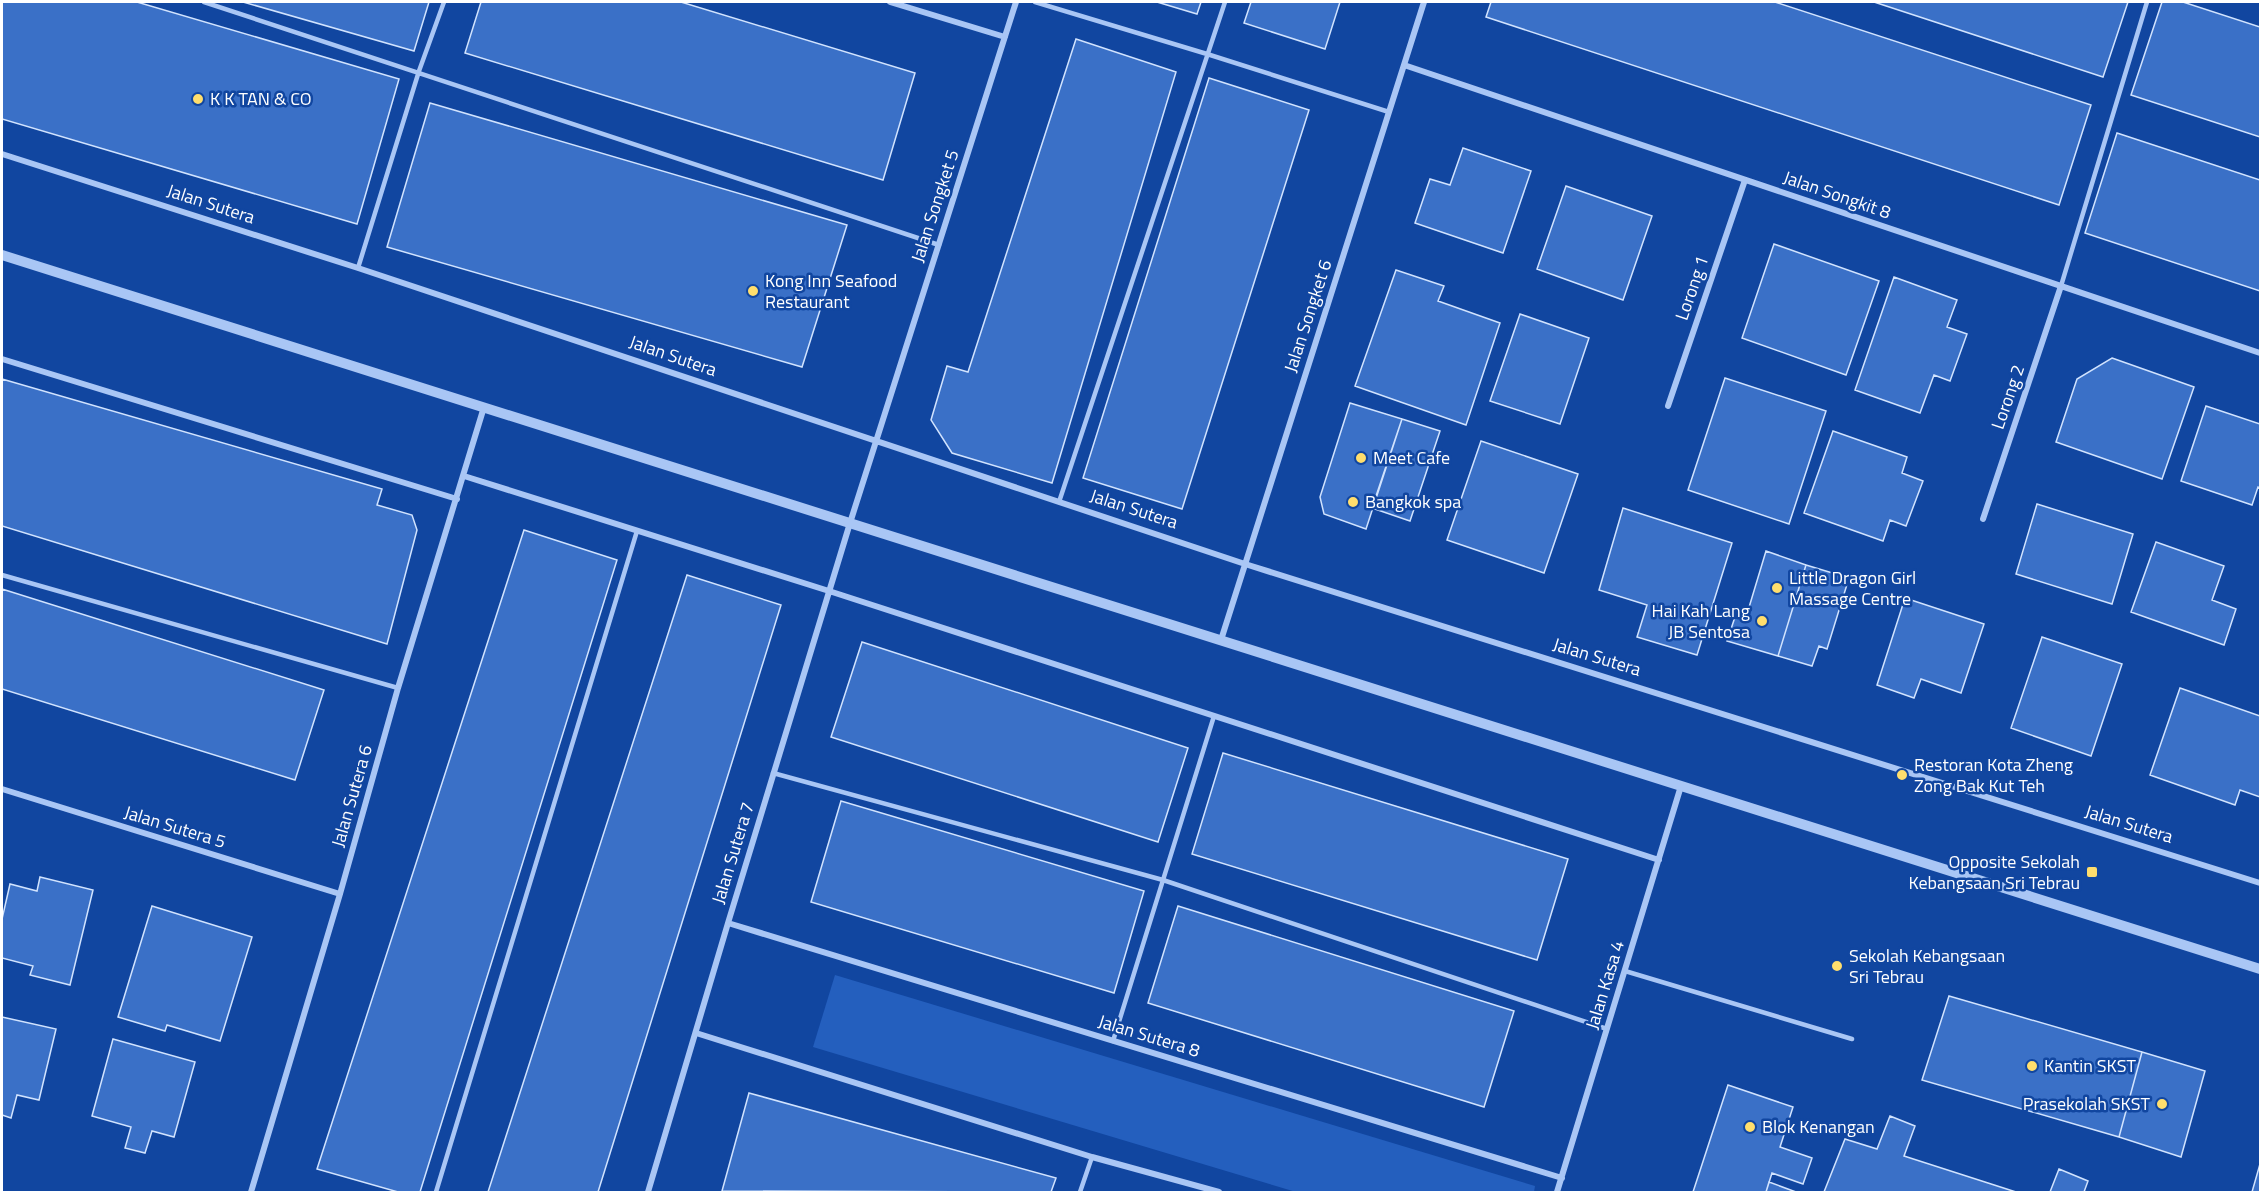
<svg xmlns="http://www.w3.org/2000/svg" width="2262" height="1194" viewBox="0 0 2262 1194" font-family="'Titillium Web',sans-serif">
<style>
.green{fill:#245fbe}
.building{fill:#3a70c7;stroke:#d1e3fe;stroke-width:1.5}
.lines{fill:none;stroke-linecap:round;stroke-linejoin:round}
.service{stroke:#a9c6f5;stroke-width:4.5}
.minor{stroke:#a9c6f5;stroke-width:6}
.tertiary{stroke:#a9c6f5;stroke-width:10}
.poi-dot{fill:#ffde6d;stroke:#1146a0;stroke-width:2}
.labels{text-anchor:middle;stroke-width:5;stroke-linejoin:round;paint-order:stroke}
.poi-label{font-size:18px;fill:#fff;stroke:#1146a0;text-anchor:start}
.street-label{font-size:18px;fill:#fff;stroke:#1146a0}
</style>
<rect width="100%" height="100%" fill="#1146a0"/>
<path class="green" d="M835,975L1535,1186L1534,1192H1296L813,1047Z"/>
<path class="building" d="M2,2H137L399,79L357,224L2,119Z
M243,2H429L414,51Z
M481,2H681L915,73L883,180L465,53Z
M1157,2H1201L1197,14Z
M1251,2H1340L1325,49L1244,23Z
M1491,2H1775L2091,105L2059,205L1486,17Z
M1874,2H2128L2103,77Z
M2162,2H2183L2260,27V137L2131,95Z
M1076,39L1176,72L1052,483L952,453L931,420L947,366L968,372Z
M1209,78L1309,110L1182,509L1083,478Z
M430,103L847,225L802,367L387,247Z
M2117,133L2260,180V291L2085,233Z
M1463,148L1531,171L1503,253L1415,223L1430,179L1450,185Z
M1566,186L1652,216L1623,300L1537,269Z
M1774,244L1879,281L1846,375L1742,338Z
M1396,270L1444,286L1438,301L1500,323L1466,425L1355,386Z
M1894,277L1957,300L1947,327L1967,334L1950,381L1934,375L1920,413L1855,390Z
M1520,314L1589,338L1560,424L1490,401Z
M2112,358L2194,387L2162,479L2056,442L2077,379Z
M1725,378L1826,411L1789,524L1688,490Z
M2,379L382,489L377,505L412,515L417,530L387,644L2,526Z
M1350,403L1402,419L1366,529L1324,514L1320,497Z
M2206,406L2260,424V488L2258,487L2252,505L2181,481Z
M1402,419L1440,431L1410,521L1372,508Z
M1833,431L1907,457L1902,473L1923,481L1906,526L1890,520L1883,541L1804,513Z
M1481,441L1578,474L1544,573L1447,540Z
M2037,504L2133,534L2112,604L2016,574Z
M1623,508L1732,543L1697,655L1637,637L1647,605L1599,590Z
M524,530L617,560L420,1192H398L317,1169Z
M2156,542L2224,566L2212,600L2236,609L2224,645L2131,612Z
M1766,551L1806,565L1778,656L1727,641L1737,611L1747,614Z
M1806,565L1849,578L1827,649L1819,646L1812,666L1778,656Z
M687,575L781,605L598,1192H488Z
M2,589L324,690L295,780L2,689Z
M1905,598L1984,624L1961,693L1921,679L1914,698L1877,685Z
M2042,637L2122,664L2091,756L2011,728Z
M862,642L1188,748L1158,842L831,737Z
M2180,688L2260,716V797L2240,790L2235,805L2150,775Z
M1223,753L1568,859L1537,960L1192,854Z
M841,801L1144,891L1114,993L811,902Z
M40,877L93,890L70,985L30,975L33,966L2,958V919L10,884L37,891Z
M152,906L252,937L220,1041L167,1025L165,1031L118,1017Z
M1178,906L1514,1011L1484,1107L1148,1003Z
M1949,996L2142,1052L2119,1137L1922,1080Z
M2,1017L56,1029L39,1100L17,1095L11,1118L2,1115Z
M113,1039L195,1062L174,1137L152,1131L145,1153L125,1148L131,1127L92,1116Z
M2142,1052L2205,1071L2181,1157L2119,1137Z
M1728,1085L1793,1107L1780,1147L1812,1158L1803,1184L1772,1173L1766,1192H1693Z
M749,1093L1056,1178L1051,1192L722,1191Z
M1890,1116L1915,1126L1904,1156L2016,1192H1824L1845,1139L1877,1149Z
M2260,1164V1192H2252Z
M2059,1169L2088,1181L2084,1192H2050Z
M1769,1182L1796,1192H1766Z"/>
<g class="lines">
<path class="service" d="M204,2L939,245
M1035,2L1207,54L1389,112
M358,268L419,71L444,2
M2061,286L2147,2
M1059,502L1225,2
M2,575L398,688
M773,773L1163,880L1607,1029
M1625,971L1852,1039
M1113,1041L1214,716
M436,1192L637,531
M1080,1192L1092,1157"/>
<path class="minor" d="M890,2L1005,37
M1404,65L2260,353
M2,154L358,268L1245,564L2260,883
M2,359L457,499
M1668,406L1745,180
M464,476L829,591L1659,860
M1983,519L2061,286
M1221,640L1424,2
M2,789L340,894
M728,923L1562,1178
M696,1033L1092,1157L1219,1192
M251,1192L340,894L398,688L484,407
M648,1192L728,923L850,523L1016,2
M1557,1192L1681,786"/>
<path class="tertiary" d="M2,255L2260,969"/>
</g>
<g class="poi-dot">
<circle cx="198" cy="99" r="6"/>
<circle cx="753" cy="291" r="6"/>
<circle cx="1361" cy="458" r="6"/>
<circle cx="1353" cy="502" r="6"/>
<circle cx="1777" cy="588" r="6"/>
<circle cx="1762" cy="621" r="6"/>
<circle cx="1902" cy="775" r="6"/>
<rect x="2086" y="866" width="12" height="12" rx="3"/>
<circle cx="1837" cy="966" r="6"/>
<circle cx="2032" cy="1066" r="6"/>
<circle cx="2162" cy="1104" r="6"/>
<circle cx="1750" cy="1127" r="6"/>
</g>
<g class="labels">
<g class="poi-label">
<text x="210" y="105">K K TAN &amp; CO</text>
<text x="765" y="287">Kong Inn Seafood<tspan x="765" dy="21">Restaurant</tspan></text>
<text x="1373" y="464">Meet Cafe</text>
<text x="1365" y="508">Bangkok spa</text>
<text x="1789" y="584">Little Dragon Girl<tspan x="1789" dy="21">Massage Centre</tspan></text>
<text x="1750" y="617" text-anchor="end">Hai Kah Lang<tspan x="1750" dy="21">JB Sentosa</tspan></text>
<text x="1914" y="771">Restoran Kota Zheng<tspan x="1914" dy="21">Zong Bak Kut Teh</tspan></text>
<text x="2080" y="868" text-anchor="end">Opposite Sekolah<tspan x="2080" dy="21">Kebangsaan Sri Tebrau</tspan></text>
<text x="1849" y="962">Sekolah Kebangsaan<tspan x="1849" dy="21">Sri Tebrau</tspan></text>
<text x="2044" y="1072">Kantin SKST</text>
<text x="2150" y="1110" text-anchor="end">Prasekolah SKST</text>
<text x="1762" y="1133">Blok Kenangan</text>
</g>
<g class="street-label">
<text transform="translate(1837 195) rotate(19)" y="6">Jalan Songkit 8</text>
<text transform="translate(211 204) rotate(18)" y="6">Jalan Sutera</text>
<text transform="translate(935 206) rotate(-72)" y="6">Jalan Songket 5</text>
<text transform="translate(1692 288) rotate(-71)" y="6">Lorong 1</text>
<text transform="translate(1308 316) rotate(-72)" y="6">Jalan Songket 6</text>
<text transform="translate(673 356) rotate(19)" y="6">Jalan Sutera</text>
<text transform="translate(2008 397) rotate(-71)" y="6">Lorong 2</text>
<text transform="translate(1134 509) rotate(18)" y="6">Jalan Sutera</text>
<text transform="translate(1597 657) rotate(17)" y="6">Jalan Sutera</text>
<text transform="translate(352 796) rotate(-74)" y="6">Jalan Sutera 6</text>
<text transform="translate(2129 824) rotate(17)" y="6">Jalan Sutera</text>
<text transform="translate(175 827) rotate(17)" y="6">Jalan Sutera 5</text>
<text transform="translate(733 853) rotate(-73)" y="6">Jalan Sutera 7</text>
<text transform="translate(1605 985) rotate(-73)" y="6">Jalan Kasa 4</text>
<text transform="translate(1149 1036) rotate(17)" y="6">Jalan Sutera 8</text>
</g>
</g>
<rect width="2262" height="1194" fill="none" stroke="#ffffff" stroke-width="6"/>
</svg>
